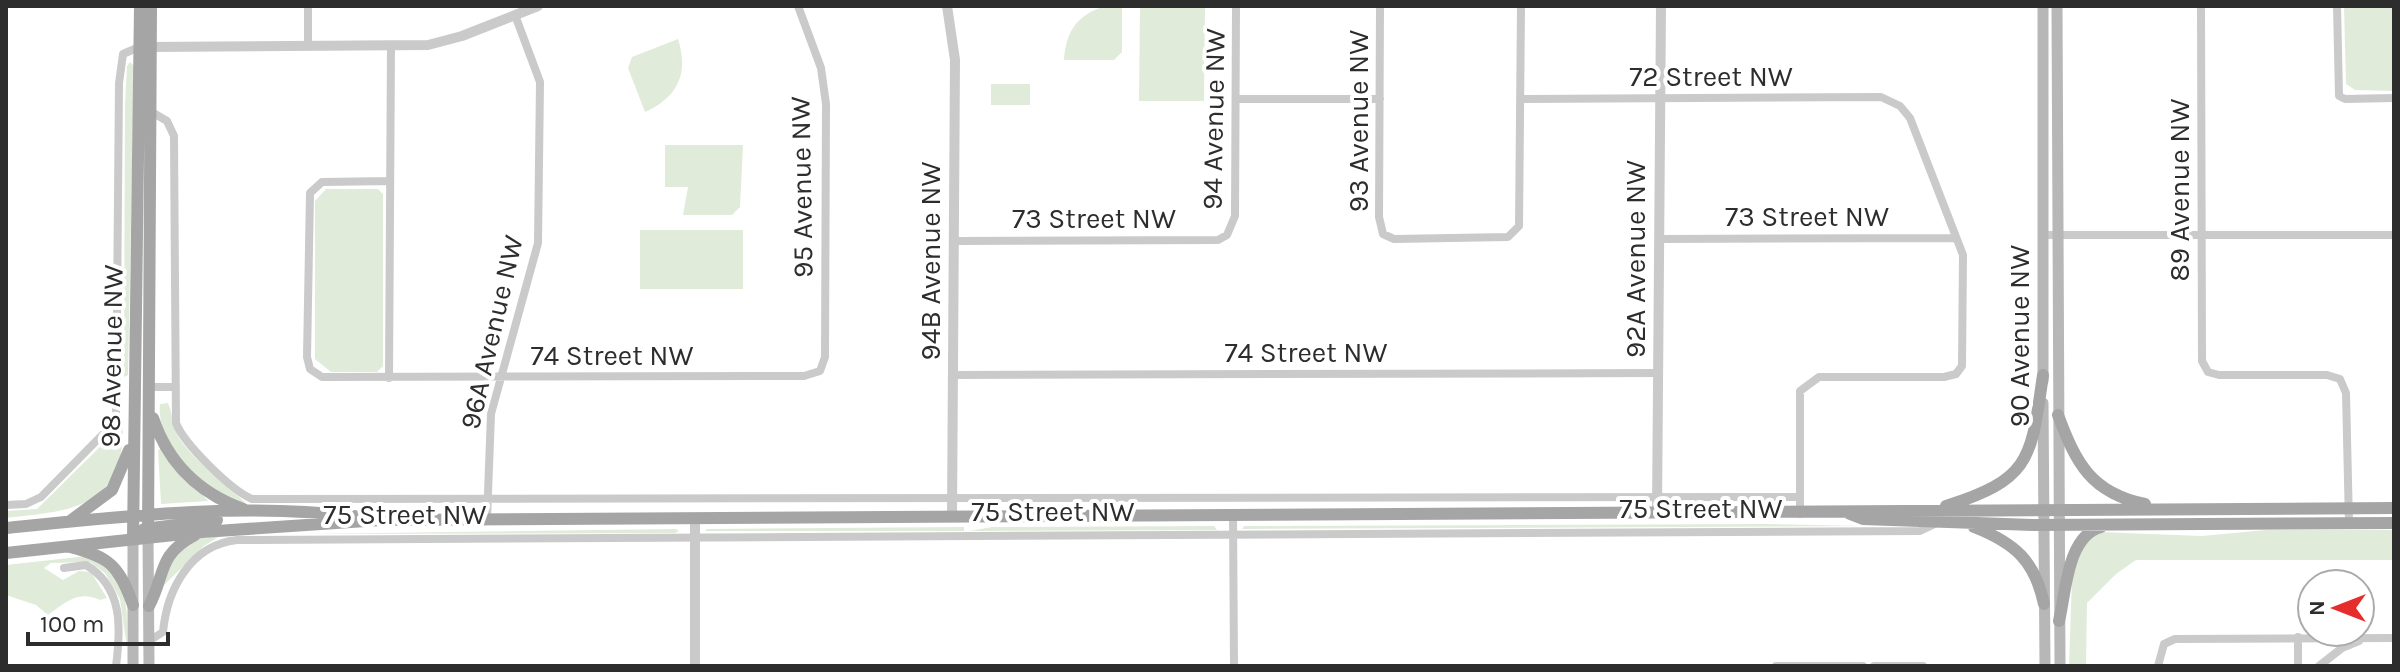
<svg xmlns="http://www.w3.org/2000/svg" width="2400" height="672" viewBox="0 0 2400 672" font-family="Karla,sans-serif">
<style>
.green{fill:#e1ebda}
.lines{fill:none;stroke-linecap:round;stroke-linejoin:round}
.minor{stroke:#cacaca;stroke-width:8}
.tertiary{stroke:#cacaca;stroke-width:10}
.secondary{stroke:#b7b7b7;stroke-width:11}
.primary{stroke:#a5a5a5;stroke-width:12}
.labels{text-anchor:middle;stroke-width:8;stroke-linejoin:round;paint-order:stroke}
.street-label{font-size:28px;fill:#2d2d2d;stroke:#fff}
</style>
<rect width="100%" height="100%" fill="#fff"/>
<path class="green" d="M1105,6H1122V52L1114,60H1064C1066,31 1077,15 1105,6Z
M1140,6H1205L1204,101H1139Z
M2344,6H2394V91L2355,90L2346,84Z
M678,39C689,73 678,97 645,112L628,68L632,57Z
M130,62L134,66L128,375L124,377L125,104L127,66Z
M991,84H1030V105H991Z
M665,145H743L740,207L732,215H683L688,187H665Z
M326,189H378L383,194V366L377,372H331L315,359V201Z
M640,230H743V289H640Z
M168,403C173,414 172,426 179,438C196,464 231,486 249,507C207,499 156,450 160,404Z
M121,417C124,425 123,442 121,453C112,512 54,512 6,518V511L37,509L115,432Z
M162,449L208,501L161,504L158,450Z
M1765,524L1864,526L1242,529L1244,526Z
M964,527V531H705L707,529Z
M992,527L1214,526L1217,530L970,531Z
M676,529L679,531L675,533L301,534Z
M2266,530H2394V560H2136L2116,574L2087,603L2086,666H2069L2072,580L2080,548L2100,532L2202,536Z
M218,537L204,546L163,586L173,554L199,538Z
M87,556C131,581 127,602 127,648L120,599L105,573L90,562L51,563L44,568L63,580L79,571L91,572L107,598L100,600C78,590 66,602 48,615L36,605L6,595V565Z"/>
<g class="lines">
<path class="minor" d="M308,6V46
M1380,6L1379,217L1383,234L1394,239L1508,237L1519,226L1521,6
M2201,6L2202,361L2208,372L2219,375H2327L2340,379L2346,393L2349,524
M2337,6L2339,96L2345,99L2394,98
M1236,99H1380
M1520,99L1881,97L1900,106L1910,118L1963,255L1962,366L1956,374L1944,377H1819L1800,391V514
M150,111L167,121L174,136L176,423C184,444 231,490 252,499L1800,497
M390,181L322,182L310,193L307,357L310,369L322,377L804,376L820,371L825,357L826,104L821,68L798,6
M2043,235H2394
M1659,239L1956,238
M955,241L1218,240L1227,235L1235,216L1236,6
M954,375L1658,373
M389,378L391,45
M150,387H173
M6,505L26,504L41,497L116,421L119,83L123,54L139,47
M1233,516L1234,666
M487,520L491,414L538,243L540,82L515,15
M64,568L86,565C123,587 121,628 116,666
M149,641L163,632C167,590 190,545 237,540L1920,531L1937,523
M1776,666H1863
M1874,666H1923
M2158,666L2164,644L2175,639L2394,638
M2298,666V637
M2319,666L2342,648L2359,641"/>
<path class="tertiary" d="M947,6L955,60L952,517
M147,47L428,45L462,36L538,6
M1657,513L1661,6
M695,518V666"/>
<path class="secondary" d="M2057,6L2060,666
M2043,381V6
M2043,403L2045,666
M148,537L149,666
M133,538V666"/>
<path class="primary" d="M2058,415C2076,463 2091,493 2145,504
M153,418C168,463 199,493 243,509
M1946,506C2032,479 2031,458 2043,375
M1850,514L1863,519L2033,525L2394,523
M70,521L112,490L129,450
M1974,527C2015,543 2035,561 2044,604
M6,528C123,516 245,502 362,517
M144,529L217,520
M148,537L151,6
M133,538L140,6
M70,547C110,557 119,566 133,605
M6,553L202,532L381,520L2394,508
M149,606C166,574 157,555 195,535
M2059,621C2066,592 2067,536 2101,527"/>
</g>
<g class="labels">
<g class="street-label">
<text x="1711" y="86">72 Street NW</text>
<text transform="translate(1213 119) rotate(-89)" y="10">94 Avenue NW</text>
<text transform="translate(1358 121) rotate(-90)" y="10">93 Avenue NW</text>
<text transform="translate(801 187) rotate(-91)" y="10">95 Avenue NW</text>
<text transform="translate(2179 190) rotate(-90)" y="10">89 Avenue NW</text>
<text x="1807" y="226">73 Street NW</text>
<text x="1094" y="228">73 Street NW</text>
<text transform="translate(1635 259) rotate(-90)" y="10">92A Avenue NW</text>
<text transform="translate(930 261) rotate(-90)" y="10">94B Avenue NW</text>
<text transform="translate(491 332) rotate(-77)" y="10">96A Avenue NW</text>
<text transform="translate(2019 336) rotate(-90)" y="10">90 Avenue NW</text>
<text x="1306" y="362">74 Street NW</text>
<text x="612" y="365">74 Street NW</text>
<text transform="translate(111 356) rotate(-89)" y="10">98 Avenue NW</text>
<text x="1701" y="518">75 Street NW</text>
<text x="1053" y="521">75 Street NW</text>
<text x="405" y="524">75 Street NW</text>
</g>
</g>
<rect width="2400" height="672" fill="none" stroke="#2d2d2d" stroke-width="16"/>
<g transform="translate(2336 608) rotate(270)"><circle r="38" fill="#ffffff" stroke="#ababab" stroke-width="2"/>
<path d="M0-6L14 30L0 20L-14 30Z" fill="#e72d2c"/>
<text y="-12" font-size="22" font-weight="bold" text-anchor="middle" fill="#2d2d2d">N</text>
</g>
<path d="M28 632v12h140v-12" fill="none" stroke="#2d2d2d" stroke-width="4"/>
<text x="40" y="632" font-size="24" fill="#2d2d2d" stroke="#ffffff" stroke-width="6" paint-order="stroke">100 m</text>
</svg>
